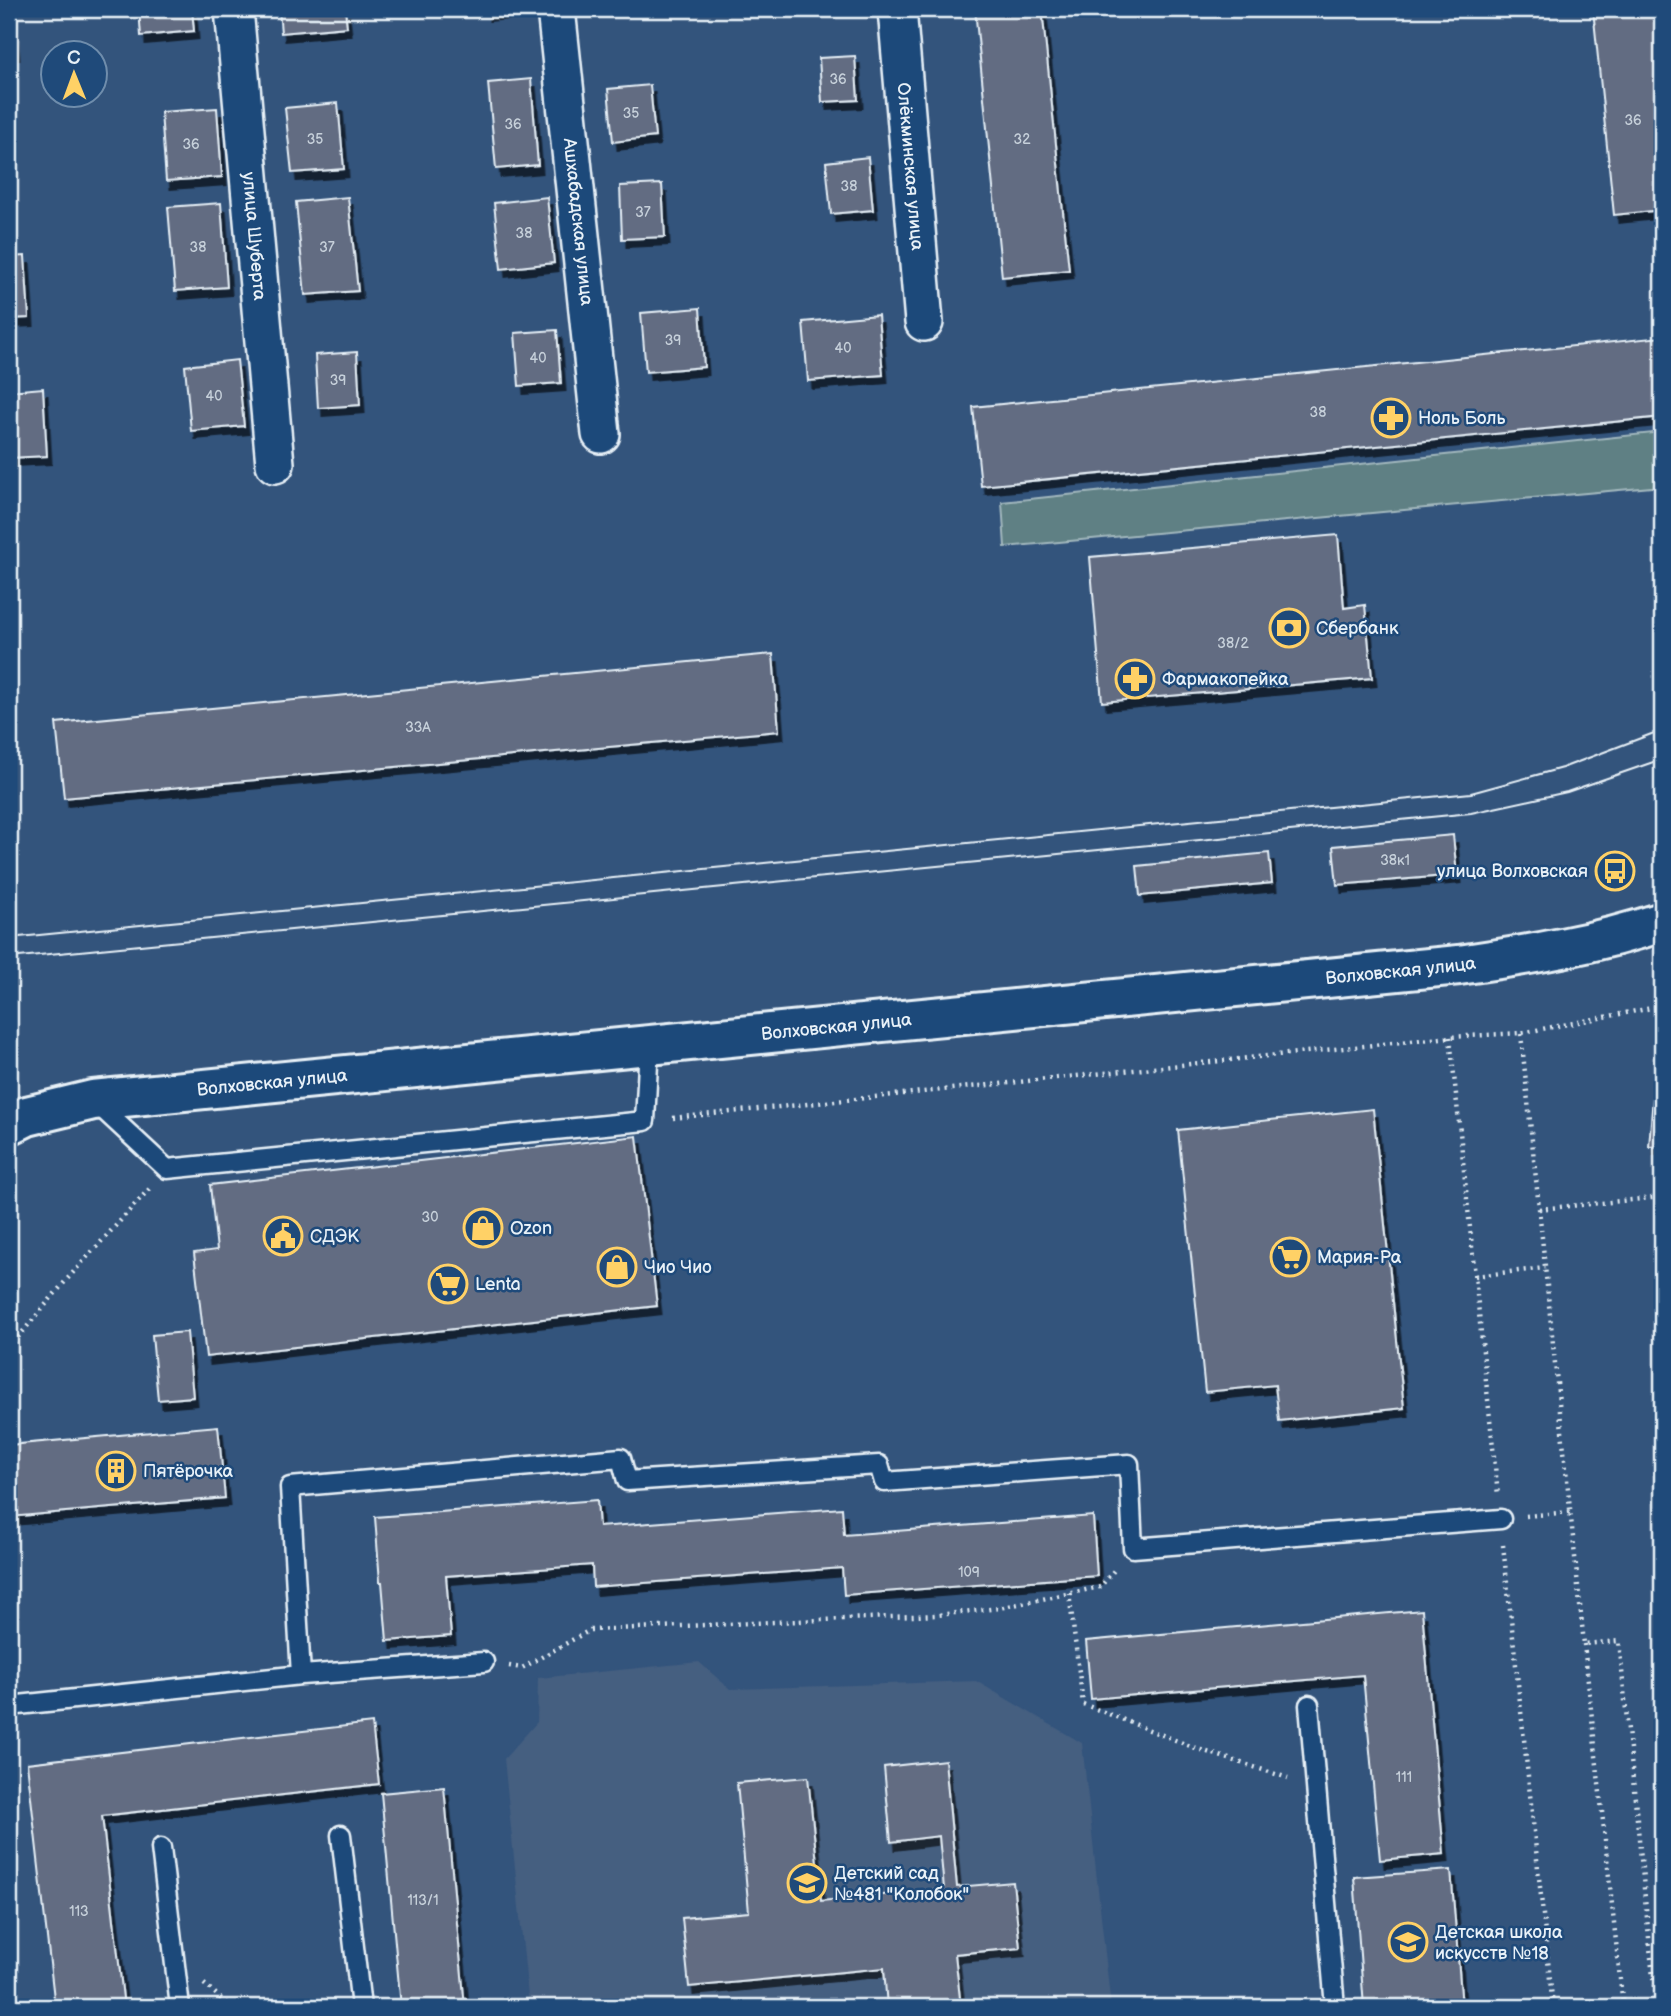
<svg xmlns="http://www.w3.org/2000/svg" width="1671" height="2016" viewBox="0 0 1671 2016" font-family="'Balsamiq Sans',sans-serif">
<style>
.built{fill:#445e80}
.green{fill:#5e8084;stroke:#a3b8be;stroke-width:2}
.building{fill:#626c82;stroke:#e8f1f8;stroke-width:2;filter:url(#shadow)}
.lines{fill:none;stroke-linecap:round;stroke-linejoin:round}
.service-casing{stroke:#e8f1f8;stroke-width:23}
.minor-casing{stroke:#e8f1f8;stroke-width:42}
.secondary-casing{stroke:#e8f1f8;stroke-width:44}
.path{stroke:#e8f1f8;stroke-width:4.5;stroke-dasharray:2 5;stroke-linecap:butt}
.service{stroke:#1f4a7a;stroke-width:18}
.minor{stroke:#1f4a7a;stroke-width:37}
.secondary{stroke:#1f4a7a;stroke-width:38}
.tram{stroke:#e8f1f8;stroke-width:2}
.labels{text-anchor:middle;stroke-width:5;stroke-linejoin:round;paint-order:stroke}
.number-label{font-size:14px;fill:#c6d0da}
.street-label{font-size:18px;fill:#e8f1f8;stroke:#1f4a7a}
.poi-label{font-size:18px;fill:#e8f1f8;stroke:#1f4a7a;text-anchor:start}
</style>
<defs>
<filter id="shadow"><feDropShadow dx="4.5" dy="8" stdDeviation="0" flood-color="#0009"/></filter>
</defs>
<rect width="100%" height="100%" fill="#33547c"/>
<filter id="ink" filterUnits="userSpaceOnUse"><feTurbulence type="fractalNoise" baseFrequency=".0143" numOctaves="2"/><feDisplacementMap in="SourceGraphic" scale="14" xChannelSelector="R" yChannelSelector="G"/><feConvolveMatrix kernelMatrix="1 2 1 2 8 2 1 2 1" color-interpolation-filters="sRGB"/></filter>
<g filter="url(#ink)">
<path class="built" d="M699,1662L730,1689L976,1681L1082,1743L1111,2007H529L504,1759L537,1722L538,1678Z"/>
<path class="green" d="M1662,432V486L1005,547L1002,502Z"/>
<path class="building" d="M9,9H11L15,52H9Z
M139,9H192L194,31L141,36Z
M279,9H345L347,27L281,33Z
M485,9H527L485,13Z
M975,9H1042L1069,270L1002,277Z
M1593,9H1660L1662,30V210L1614,215Z
M855,56L858,100L822,102L819,58Z
M531,79L538,165L496,169L488,83Z
M650,85L655,137L613,142L608,89Z
M338,103L344,169L292,173L285,108Z
M217,108L222,177L166,181L161,112Z
M9,140L13,193L9,194Z
M868,157L873,210L831,214L826,162Z
M662,184L665,237L622,239L620,186Z
M348,197L358,291L305,295L296,202Z
M547,197L554,263L501,269L494,203Z
M221,203L227,287L175,291L168,207Z
M25,256L29,318L9,319V257Z
M700,308L704,367L646,372L641,313Z
M878,315L883,375L808,381L803,322Z
M557,330L561,383L519,386L515,333Z
M1662,337V417L981,486L973,407Z
M357,352L360,405L318,408L315,355Z
M237,360L244,426L191,431L185,366Z
M43,388L47,456L9,458V391Z
M1338,535L1344,608L1365,605L1372,678L1102,702L1090,557Z
M773,654L779,731L64,798L56,723Z
M1453,835L1457,875L1337,885L1333,846Z
M1269,853L1272,883L1140,896L1137,866Z
M1662,1070V1146L1649,1147L1655,1071Z
M1373,1109L1404,1408L1279,1421L1275,1385L1205,1392L1178,1130Z
M637,1136L657,1306L206,1357L194,1253L217,1250L210,1185Z
M187,1332L193,1397L158,1400L152,1335Z
M218,1426L225,1498L9,1517V1445Z
M597,1500L599,1527L842,1508L844,1535L1093,1516L1097,1576L844,1595L842,1568L593,1587L592,1565L446,1576L451,1636L387,1641L382,1582H380L375,1517Z
M1422,1610L1444,1854L1380,1860L1363,1675L1091,1699L1086,1641Z
M372,1723L379,1784L102,1816L124,2007H55L27,1763Z
M945,1760L957,1887L1013,1882L1020,1948L955,1954L961,2007H887L884,1968L689,1987L682,1918L749,1912L737,1783L808,1777L821,1901L944,1889L939,1836L891,1842L884,1767Z
M444,1787L465,2007H401L381,1793Z
M1451,1870L1462,2007H1364L1354,1877Z"/>
<g class="lines">
<defs>
<path id="service" d="M95,1102L167,1169L645,1121L649,1045
M301,1675L484,1662
M1309,1705L1335,2007
M9,1706L301,1675L290,1487L621,1458L627,1481L879,1465L884,1482L1129,1464L1133,1548L1501,1519
M341,1835L361,2007
M161,1848L180,2007"/>
<g id="minor">
<path id="s1" d="M234,9L275,464"/>
<path id="s2" d="M556,9L601,434"/>
<path id="s3" d="M897,9L924,322"/>
</g>
<g id="secondary">
<path id="s4" d="M9,1125L27,1116L93,1100L1459,965C1528,955 1596,944 1662,922"/>
</g>
</defs>
<use href="#service" class="service-casing"/>
<use href="#minor" class="minor-casing"/>
<use href="#secondary" class="secondary-casing"/>
<path class="path" d="M1521,1034L1584,1644L1619,1641L1656,2007
M1450,1037L1498,1495
M673,1118L1450,1037L1521,1033L1662,1006
M1539,1209L1662,1197
M1475,1276L1545,1268
M9,1348L69,1277L150,1188
M1526,1516L1570,1512
M1503,1545L1553,2007
M1069,1593L1083,1704L1198,1749L1288,1778
M1584,1644L1623,2007
M509,1666L522,1668L590,1630L937,1615L999,1608L1100,1587L1116,1568
M204,1984L231,2007"/>
<use href="#service" class="service"/>
<use href="#minor" class="minor"/>
<use href="#secondary" class="secondary"/>
<path class="tram" d="M9,938L1471,793L1562,768L1662,730
M9,958L1471,813L1567,792L1662,759"/>
</g>
</g>
<defs>
<symbol id="pharmacy-ring" viewBox="-11 -11 22 22"><circle r="9.5" fill="#1f4a7a" stroke="#ffd166" stroke-width="1.5"/><path d="M-2-6h4v4h4v4h-4v4h-4v-4h-4v-4h4Z" fill="#ffd166"/></symbol>
<symbol id="bank-ring" viewBox="-11 -11 22 22"><circle r="9.5" fill="#1f4a7a" stroke="#ffd166" stroke-width="1.5"/><path d="M-6-4H6V4H-6ZM0-2.3a2.3 2.3 0 1 0 0 4.6a2.3 2.3 0 1 0 0-4.6Z" fill="#ffd166"/></symbol>
<symbol id="bus-ring" viewBox="-11 -11 22 22"><circle r="9.5" fill="#1f4a7a" stroke="#ffd166" stroke-width="1.5"/><path d="M-5-6H5V4H4V6H2V4H-2V6H-4V4H-5ZM-3.5-4V0h7V-4ZM-3.5 1.2v1.5H-2V1.2ZM2 1.2v1.5H3.5V1.2Z" fill="#ffd166"/></symbol>
<symbol id="shop-ring" viewBox="-11 -11 22 22"><circle r="9.5" fill="#1f4a7a" stroke="#ffd166" stroke-width="1.5"/><path d="M-5-2.5h2.3a2.7 3.5 0 0 1 5.4 0H5L5.5 6h-11ZM-1.5-2.5h3a1.5 2.3 0 0 0-3 0Z" fill="#ffd166"/></symbol>
<symbol id="civic-ring" viewBox="-11 -11 22 22"><circle r="9.5" fill="#1f4a7a" stroke="#ffd166" stroke-width="1.5"/><path d="M-.6-6.5H3V-4.5H.6V-3L4-1V1h2V6H-6V1h2V-1L-.6-3ZM-1.2 2.5V6h2.4V2.5Z" fill="#ffd166"/></symbol>
<symbol id="supermarket-ring" viewBox="-11 -11 22 22"><circle r="9.5" fill="#1f4a7a" stroke="#ffd166" stroke-width="1.5"/><path d="M-6-5.5h2.5l.6 2H6L4.5 2H-2.5L-4.4-4H-6ZM-1.5 3.2a1.3 1.3 0 1 0 .1 0ZM3 3.2a1.3 1.3 0 1 0 .1 0Z" fill="#ffd166"/></symbol>
<symbol id="building-ring" viewBox="-11 -11 22 22"><circle r="9.5" fill="#1f4a7a" stroke="#ffd166" stroke-width="1.5"/><path d="M-4-6H4V6H1V3H-1V6H-4ZM-2.5-4.3h1.7v1.8h-1.7ZM.8-4.3h1.7v1.8H.8ZM-2.5-1h1.7V.8h-1.7ZM.8-1h1.7V.8H.8Z" fill="#ffd166"/></symbol>
<symbol id="school-ring" viewBox="-11 -11 22 22"><circle r="9.5" fill="#1f4a7a" stroke="#ffd166" stroke-width="1.5"/><path d="M0-5L7-2L0 1L-7-2ZM-4 1L0 2.5L4 1V4Q0 6-4 4Z" fill="#ffd166"/></symbol>
</defs>
<g fill-rule="evenodd">
<use href="#pharmacy-ring" x="1369" y="396" width="44" height="44"/>
<use href="#bank-ring" x="1267" y="606" width="44" height="44"/>
<use href="#pharmacy-ring" x="1113" y="657" width="44" height="44"/>
<use href="#bus-ring" x="1593" y="849" width="44" height="44"/>
<use href="#shop-ring" x="461" y="1206" width="44" height="44"/>
<use href="#civic-ring" x="261" y="1214" width="44" height="44"/>
<use href="#supermarket-ring" x="1268" y="1235" width="44" height="44"/>
<use href="#shop-ring" x="595" y="1245" width="44" height="44"/>
<use href="#supermarket-ring" x="426" y="1262" width="44" height="44"/>
<use href="#building-ring" x="94" y="1449" width="44" height="44"/>
<use href="#school-ring" x="785" y="1861" width="44" height="44"/>
<use href="#school-ring" x="1386" y="1920" width="44" height="44"/>
</g>
<g class="labels">
<g class="number-label">
<text x="838" y="84">36</text>
<text x="631" y="118">35</text>
<text x="1633" y="125">36</text>
<text x="513" y="129">36</text>
<text x="315" y="144">35</text>
<text x="1022" y="144">32</text>
<text x="191" y="149">36</text>
<text x="849" y="191">38</text>
<text x="643" y="217">37</text>
<text x="524" y="238">38</text>
<text x="198" y="252">38</text>
<text x="327" y="252">37</text>
<text x="673" y="345">39</text>
<text x="843" y="353">40</text>
<text x="538" y="363">40</text>
<text x="338" y="385">39</text>
<text x="214" y="401">40</text>
<text x="1318" y="417">38</text>
<text x="1233" y="648">38/2</text>
<text x="418" y="732">33А</text>
<text x="1395" y="865">38к1</text>
<text x="430" y="1222">30</text>
<text x="969" y="1577">109</text>
<text x="1404" y="1782">111</text>
<text x="423" y="1905">113/1</text>
<text x="79" y="1916">113</text>
</g>
<g class="street-label">
<text dy="6" stroke="none"><textPath href="#s3" startOffset="158">Олёкминская улица</textPath></text>
<text dy="6" stroke="none"><textPath href="#s2" startOffset="214">Ашхабадская улица</textPath></text>
<text dy="6" stroke="none"><textPath href="#s1" startOffset="228">улица Шуберта</textPath></text>
<text dy="6" stroke="none"><textPath href="#s4" startOffset="1402">Волховская улица</textPath></text>
<text dy="6" stroke="none"><textPath href="#s4" startOffset="835">Волховская улица</textPath></text>
<text dy="6" stroke="none"><textPath href="#s4" startOffset="268">Волховская улица</textPath></text>
</g>
<g class="poi-label">
<text x="1418" y="424">Ноль Боль</text>
<text x="1316" y="634">Сбербанк</text>
<text x="1162" y="685">Фармакопейка</text>
<text x="1588" y="877" text-anchor="end">улица Волховская</text>
<text x="510" y="1234">Ozon</text>
<text x="310" y="1242">СДЭК</text>
<text x="1317" y="1263">Мария-Ра</text>
<text x="644" y="1273">Чио Чио</text>
<text x="475" y="1290">Lenta</text>
<text x="143" y="1477">Пятёрочка</text>
<text x="834" y="1879">Детский сад<tspan x="834" dy="21">№481 "Колобок"</tspan></text>
<text x="1435" y="1938">Детская школа<tspan x="1435" dy="21">искусств №18</tspan></text>
</g>
</g>
<rect width="1671" height="2016" fill="none" stroke="#1f4a7a" stroke-width="35"/>
<rect x="18" y="18" width="1636" height="1981" fill="none" stroke="#e8f1f8" stroke-width="2.5" filter="url(#ink)"/>
<g transform="translate(74 74) rotate(359)"><circle r="33" fill="#1f4a7a" stroke="#6f8dac" stroke-width="2"/>
<path d="M0-5L12 26L0 18L-12 26Z" fill="#ffd166"/>
<text y="-10" font-size="19" font-weight="bold" text-anchor="middle" fill="#e8f1f8">С</text>
</g>
</svg>
